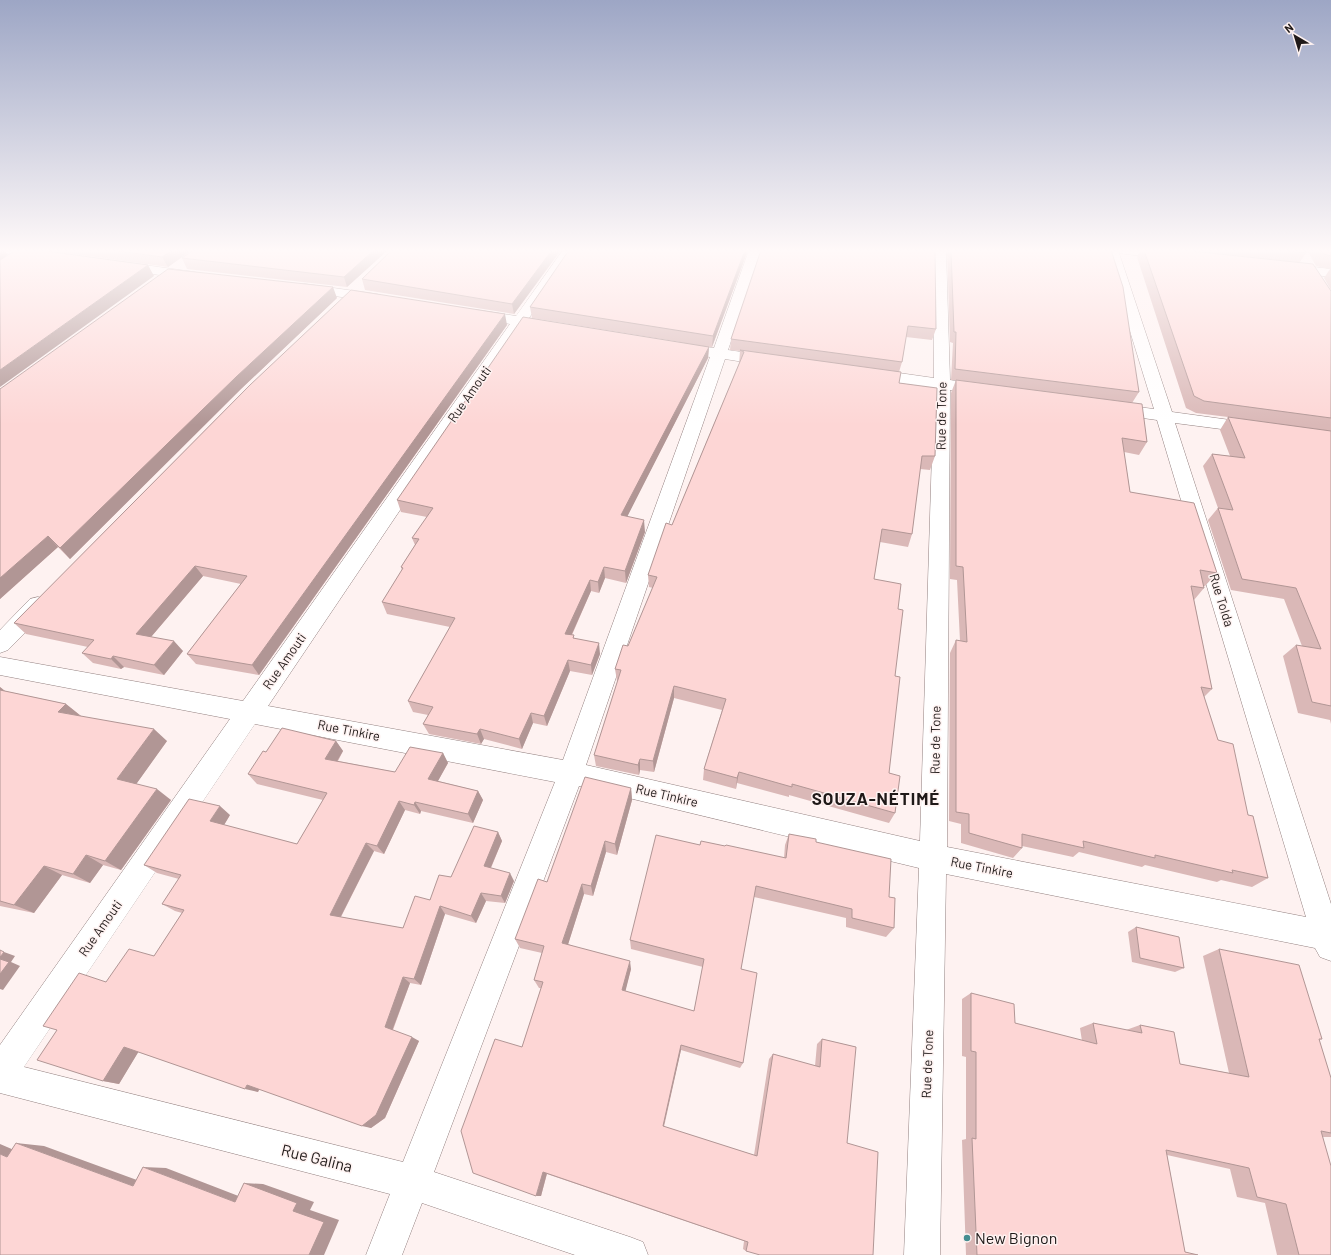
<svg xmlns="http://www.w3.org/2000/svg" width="1331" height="1255" viewBox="0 0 1331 1255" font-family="Barlow,sans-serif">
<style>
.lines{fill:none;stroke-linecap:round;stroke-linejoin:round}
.minor-casing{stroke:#938180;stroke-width:1}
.minor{fill:#fff;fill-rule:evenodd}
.wall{fill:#dab8b7}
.shaded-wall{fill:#b19695}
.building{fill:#fdd6d5;stroke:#b19695}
.poi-dot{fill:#458d90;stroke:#fef2f1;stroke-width:1.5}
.labels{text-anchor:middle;stroke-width:3;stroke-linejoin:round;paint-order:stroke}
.street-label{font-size:13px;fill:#1f1918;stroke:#fef2f1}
.near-street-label{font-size:16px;fill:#1f1918;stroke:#fef2f1}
.near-poi-label{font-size:16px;fill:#1f1918;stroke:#fef2f1;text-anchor:start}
.district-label{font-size:17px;font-weight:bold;letter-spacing:1px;fill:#1f1918;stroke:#fef2f1}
</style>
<rect width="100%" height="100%" fill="#fef2f1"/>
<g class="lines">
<defs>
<path id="minor" d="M3,250H34L48,252L50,255L48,258L43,259L10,254L5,253Z
M563,250H576L529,318L555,323L557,326L555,329L550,330L524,326L268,706L563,760L710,357L674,351L671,348L674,345L679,343L714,348L749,250H762L728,350L769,356L775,358L777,361L775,364L769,366L725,359L586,765L920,841L934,388L871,379L865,377L863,374L865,371L871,369L934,378L933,250H946L950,380L989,387L991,390L989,393L983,395L950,390L947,847L1306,917L1157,420L1114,414L1108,413L1106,409L1108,405L1114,404L1154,409L1105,250H1118L1172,412L1252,423L1258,424L1261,428L1258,432L1252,433L1175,423L1331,904V961L1320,957L1315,948L946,874L940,1255H904L919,868L579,786L434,1172L630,1237L643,1242L648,1255H575L422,1203L402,1255H366L390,1194L0,1093V1045L230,719L0,675V657L243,701L510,324L472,317L470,314L472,311L477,310L516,316ZM255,724L555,782L403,1162L24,1067Z
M1118,250H1158L1174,252L1176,255L1174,258L1169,259L1125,254L1120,253Z
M123,262L194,272L199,273L201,276L199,279L194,280L118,269L116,266L118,263Z
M1288,264L1331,269V277L1283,271L1281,268L1283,265Z
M305,284L376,294L381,295L383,298L381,301L376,302L300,291L298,288L300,285Z
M38,597L46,599L49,605L46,611L8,650L0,653V630L30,599Z"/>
</defs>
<use href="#minor" class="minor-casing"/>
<use href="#minor" class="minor"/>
</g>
<path class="wall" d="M45,250H192L168,267Z
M194,250H388L347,287L187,269L182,258Z
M392,250H561L514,314L365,290L362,279Z
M569,250H748L712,347H709L708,358L627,516L645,532L626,583L605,578L599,593L591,591L572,635L574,638L600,654L592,675L570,671L547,726L533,723L522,749L484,739L481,744L429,734L423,724L428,715L413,712L408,701L450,627L387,614L382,602L402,570L401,567L415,545L412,538L427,517L401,512L397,500L680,342L532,318L530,307Z
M761,250L936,329L932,340L906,337L902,362L899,372V383L935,456L930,470L920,469L912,534L908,547L880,542L874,579L898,609L895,676L889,773L895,813L889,823L789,795V797L737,783L736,789L703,780L704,769L722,710L674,698L654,772L640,770L639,775L596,766L594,755L618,681H617L615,669L628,646L653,588L649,587L648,575L672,525L739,364L740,351L730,350L731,339Z
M947,250H1111L1139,392L1132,403L1147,442L1139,455L1124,452L1130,492L1217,573L1205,586H1203L1204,588L1194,600L1212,689L1204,697L1218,740L1248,815L1268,878L1252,887L1221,880L1217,882L1145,865L1142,867L1079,852L1073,857L1022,846V848L1013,858L961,843V824L949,821L950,653L956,640L960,641L957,580L950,579L951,393L956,380H951L953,343L950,342Z
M1140,250H1305L1306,253L1300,262L1331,291V724L1330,720L1298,713L1283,656L1296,645L1302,646L1284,599L1231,590L1208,520L1218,508L1203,466L1212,454L1230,456L1220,430L1228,417L1196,413L1186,408L1137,257Z
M1307,250H1331V290L1324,278L1330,269L1316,266Z
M337,298L242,388L70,559L58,547L0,599V389Z
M507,325L259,675L196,664L187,654L241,584L203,576L151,637L183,651L164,675L124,667L121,669L93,663L82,653L88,647L26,634L14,623Z
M0,687L5,691L66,704L81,716L167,741L136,784L171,800L121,870L103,865L90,883L62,875L34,913L0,906Z
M336,741L343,751L338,761L395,772L443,753L448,763L438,781L478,791L483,800L473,823L421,811L420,814L405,810L384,854L374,851L341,917L403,928L451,877L498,832L502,841L491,868L514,881L505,903L486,901L476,923L445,914L421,985L410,983L393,1030L419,1041L385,1118L371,1128L259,1089L258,1092L138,1052L119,1084L103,1081L106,982L154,956L182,913L175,911L162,904L179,879L157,873L144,865L230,815L224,825L297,844L323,800L257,784L248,774L266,752Z
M631,788L632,800L617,855L606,852L593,896L584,894L568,944L631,969L625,991L694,1011L703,967L631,949L630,940L700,845L725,846L784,858L785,845L789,834L816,842L889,897L894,928L886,937L846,927V918L754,897L741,969L743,1063L740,1068L681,1050L664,1127L754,1155L769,1059L773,1054L815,1066L817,1044L822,1039L856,1047L746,1251L743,1249L744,1241L547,1174L541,1196L522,1047L541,988H539L534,980L542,953L520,948L515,939L547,882Z
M1136,927L1184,968L1175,972L1132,962L1128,932Z
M1219,949L1322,1039L1319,1040L1331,1078V1137H1323L1331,1255H1277L1265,1203L1237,1197L1230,1169L1167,1155L1185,1252L1198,1255H966L962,1140L966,1139V1057L962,1056V999L971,993L1015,1023L1082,1041L1080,1028L1093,1023L1126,1030L1140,1025L1180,1064L1229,1073L1203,956Z"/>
<path class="shaded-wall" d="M0,250H4L8,255L0,260Z
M172,250H192L168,267L162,257Z
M374,250H388L347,287L344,277Z
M552,250H561L514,314L512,304Z
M745,250H748L712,347L713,336Z
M148,265L154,276L0,387V370Z
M333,287L337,298L242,388L70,559L60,548L236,377Z
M505,314L507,325L259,675L252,665Z
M709,347L708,358L622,527L621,515Z
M644,520L645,532L626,583L625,571Z
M48,536L58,547L0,599V578Z
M195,566L203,576L145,644L136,634Z
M604,567L605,578L599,593L598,582Z
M590,580L591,591L567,645L565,634Z
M174,641L183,651L164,675L154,665Z
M599,643L600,654L592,675L591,665Z
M113,656L124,667L121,669L111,659Z
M568,660L570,671L547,726L544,716Z
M674,686V698L654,772L653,761Z
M0,687L11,696L0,695Z
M66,704L81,716L58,712Z
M531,713L533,723L522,749L519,739Z
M154,729L167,741L132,790L117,779Z
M480,729L484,739L481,744L477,734Z
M336,741L343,751L333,768L325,759Z
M443,753L448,763L434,788L428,779Z
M640,759V770L639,775L638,765Z
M739,772L737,783L736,789L737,778Z
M631,788L632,800L617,855L615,844Z
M157,789L171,800L121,870L105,861Z
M478,791L483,800L473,823L468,814Z
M399,801L405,810L384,854L377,846Z
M415,802L421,811L420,814L414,805Z
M220,806L230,815L221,830L210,821Z
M498,832L502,841L488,874L484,866Z
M605,841L606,852L593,896L591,886Z
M366,843L374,851L338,922L330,915Z
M86,855L103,865L90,883L73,874Z
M44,866L62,875L34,913L14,905Z
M510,873L514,881L505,903L501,896Z
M582,884L584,894L566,951L562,943Z
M481,893L486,901L476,923L471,916Z
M440,906L445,914L421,985L414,979Z
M4,952L15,956L11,962L20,966L3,990L0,989V957Z
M630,961L631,969L624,997L622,990Z
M403,977L410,983L392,1031L385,1027Z
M412,1037L419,1041L385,1118L371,1128L362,1126Z
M681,1045V1050L663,1129V1126Z
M124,1047L139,1051L119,1084L103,1081Z
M247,1085L260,1088L258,1092L245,1089Z
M16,1143L44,1146L156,1187L133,1186Z
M0,1144L35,1159L7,1157L0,1154Z
M143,1167L166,1168L254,1202H235Z
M543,1172L547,1173L541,1196H536Z
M244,1183L263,1184L314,1202L310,1210L339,1220L324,1255H309L293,1211Z"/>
<path class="building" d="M16,250H39L148,265L0,370V260Z
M111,250H172L162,257Z
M194,250H374L344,277L182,258Z
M392,250H552L512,304L362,279Z
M569,250H745L713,336L530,307Z
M761,250H935L936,329L908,326L902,362L731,339Z
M951,250H1111L1123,287L1139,392L955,369L956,332H954Z
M1144,250H1182L1313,264L1331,291V418L1204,401L1194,396Z
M1278,250H1305L1306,253Z
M1321,250H1331V256L1324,254Z
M168,269L333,287L236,377L60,548L48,536L0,578V389Z
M351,290L505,314L252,665L187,654L247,576L195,566L136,634L174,641L154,665L113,656L111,659L82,653L94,640L14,623L250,385Z
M523,317L709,347L621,515L644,520L625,571L604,567L598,582L590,580L565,634L574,635L573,638L599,643L591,665L568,660L544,716L531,713L519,739L480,729L477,734L423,724L433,707L408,701L455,618L382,602L403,568L401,567L419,539L412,538L433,508L397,500Z
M740,350L901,372L899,383L937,388L935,456H922L912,534L882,529L874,579L901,584L898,609L903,610L895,676L900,677L889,773L900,776L895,813L792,784V787L739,772L737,778L704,769L726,699L674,686L653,761L640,759L638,765L594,755L621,670L615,669L623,645L628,646L657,577L648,575L666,523L672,525L744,352Z
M956,380L1142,404L1147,442L1122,438L1130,492L1194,503L1217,573L1200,570L1204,588L1191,586L1212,689L1201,687L1218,740L1233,744L1248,815L1253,816L1268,878L1232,870L1233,873L1155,855V858L1083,841L1084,848L1022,834V848L969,833V814L956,812V640L967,642L963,567L956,566Z
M1228,417L1331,431V706L1312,702L1296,645L1321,649L1296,588L1242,579L1218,508L1233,510L1212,454L1245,458Z
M0,690L66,704L58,712L154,729L117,779L157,789L105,861L86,855L73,874L44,866L14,905L0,901Z
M282,728L336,741L325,759L395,772L410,747L443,753L428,779L478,791L468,814L415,802L414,805L399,801L377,846L366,843L330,915L403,928L415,896L430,900L439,875L451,877L474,826L498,832L484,866L510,873L501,896L481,893L471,916L440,906L414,979L403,977L385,1027L412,1037L376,1115L362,1126L247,1085L245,1089L124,1047L103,1081L37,1060L57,1030L43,1026L79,973L106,982L129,949L154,956L184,910L162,904L181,875L144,865L189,799L220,806L210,821L297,844L327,793L248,774L263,751L266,752Z
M585,777L631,788L615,844L605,841L591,886L582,884L562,943L630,961L622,990L694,1011L704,959L630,940L656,835L700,845L701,841L725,846L726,845L786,858L789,834L816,839V842L891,859L889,897L895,898L894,928L852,918V909L756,886L741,969L757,973L743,1063L681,1045L663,1126L757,1156L773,1054L820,1067L822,1039L856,1047L847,1143L878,1152L873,1255H760L746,1251L748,1242L543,1172L536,1196L473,1173L461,1131L495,1039L522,1047L543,982L534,980L544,946L515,939L538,879L547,882Z
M1136,927L1179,937L1184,968L1140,958Z
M1219,949L1299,965L1322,1039H1319L1331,1078V1133L1321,1131L1331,1166V1255H1299L1286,1204L1257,1197L1249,1168L1166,1150L1185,1252L1198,1255H977L972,1138L976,1139V1052L971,1051V993L1014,1004L1015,1023L1097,1044L1093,1023L1142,1033L1140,1025L1174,1032L1180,1064L1249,1077Z
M0,950L4,952L0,957Z
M0,959L9,962L0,974Z
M16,1143L133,1186L143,1167L235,1202L244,1183L297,1203L293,1211L324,1222L309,1255H0V1154L7,1157Z"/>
<linearGradient id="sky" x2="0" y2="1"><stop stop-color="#9da6c5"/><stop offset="0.59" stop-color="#fff9f9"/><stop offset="1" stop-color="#fff9f9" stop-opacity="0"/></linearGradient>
<rect width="1331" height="425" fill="url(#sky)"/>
<circle class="poi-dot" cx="967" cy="1238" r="4"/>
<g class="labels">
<g class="street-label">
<text transform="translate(469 394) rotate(-55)" y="5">Rue Amouti</text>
<text transform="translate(941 416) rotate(-89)" y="5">Rue de Tone</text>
<text transform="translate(1222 600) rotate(73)" y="5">Rue Tolda</text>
<text transform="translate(284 661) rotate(-55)" y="5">Rue Amouti</text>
<text transform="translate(349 730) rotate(11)" y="5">Rue Tinkire</text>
<text transform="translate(935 740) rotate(-89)" y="5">Rue de Tone</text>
<text transform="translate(667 795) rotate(13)" y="5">Rue Tinkire</text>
<text transform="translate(982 867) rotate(11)" y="5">Rue Tinkire</text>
<text transform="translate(100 928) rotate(-55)" y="5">Rue Amouti</text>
<text transform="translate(927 1064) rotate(-88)" y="5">Rue de Tone</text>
</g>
<g class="near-street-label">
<text transform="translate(317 1158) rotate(14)" y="6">Rue Galina</text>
</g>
<g class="near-poi-label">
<text x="975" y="1244">New Bignon</text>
</g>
<g class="district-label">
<text x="876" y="805">SOUZA-NÉTIMÉ</text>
</g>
</g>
<g transform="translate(1295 36) rotate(322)" stroke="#fef2f1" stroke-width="3" paint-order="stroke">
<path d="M0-3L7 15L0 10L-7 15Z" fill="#1f1918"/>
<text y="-6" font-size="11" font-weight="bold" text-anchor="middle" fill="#1f1918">N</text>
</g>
</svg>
